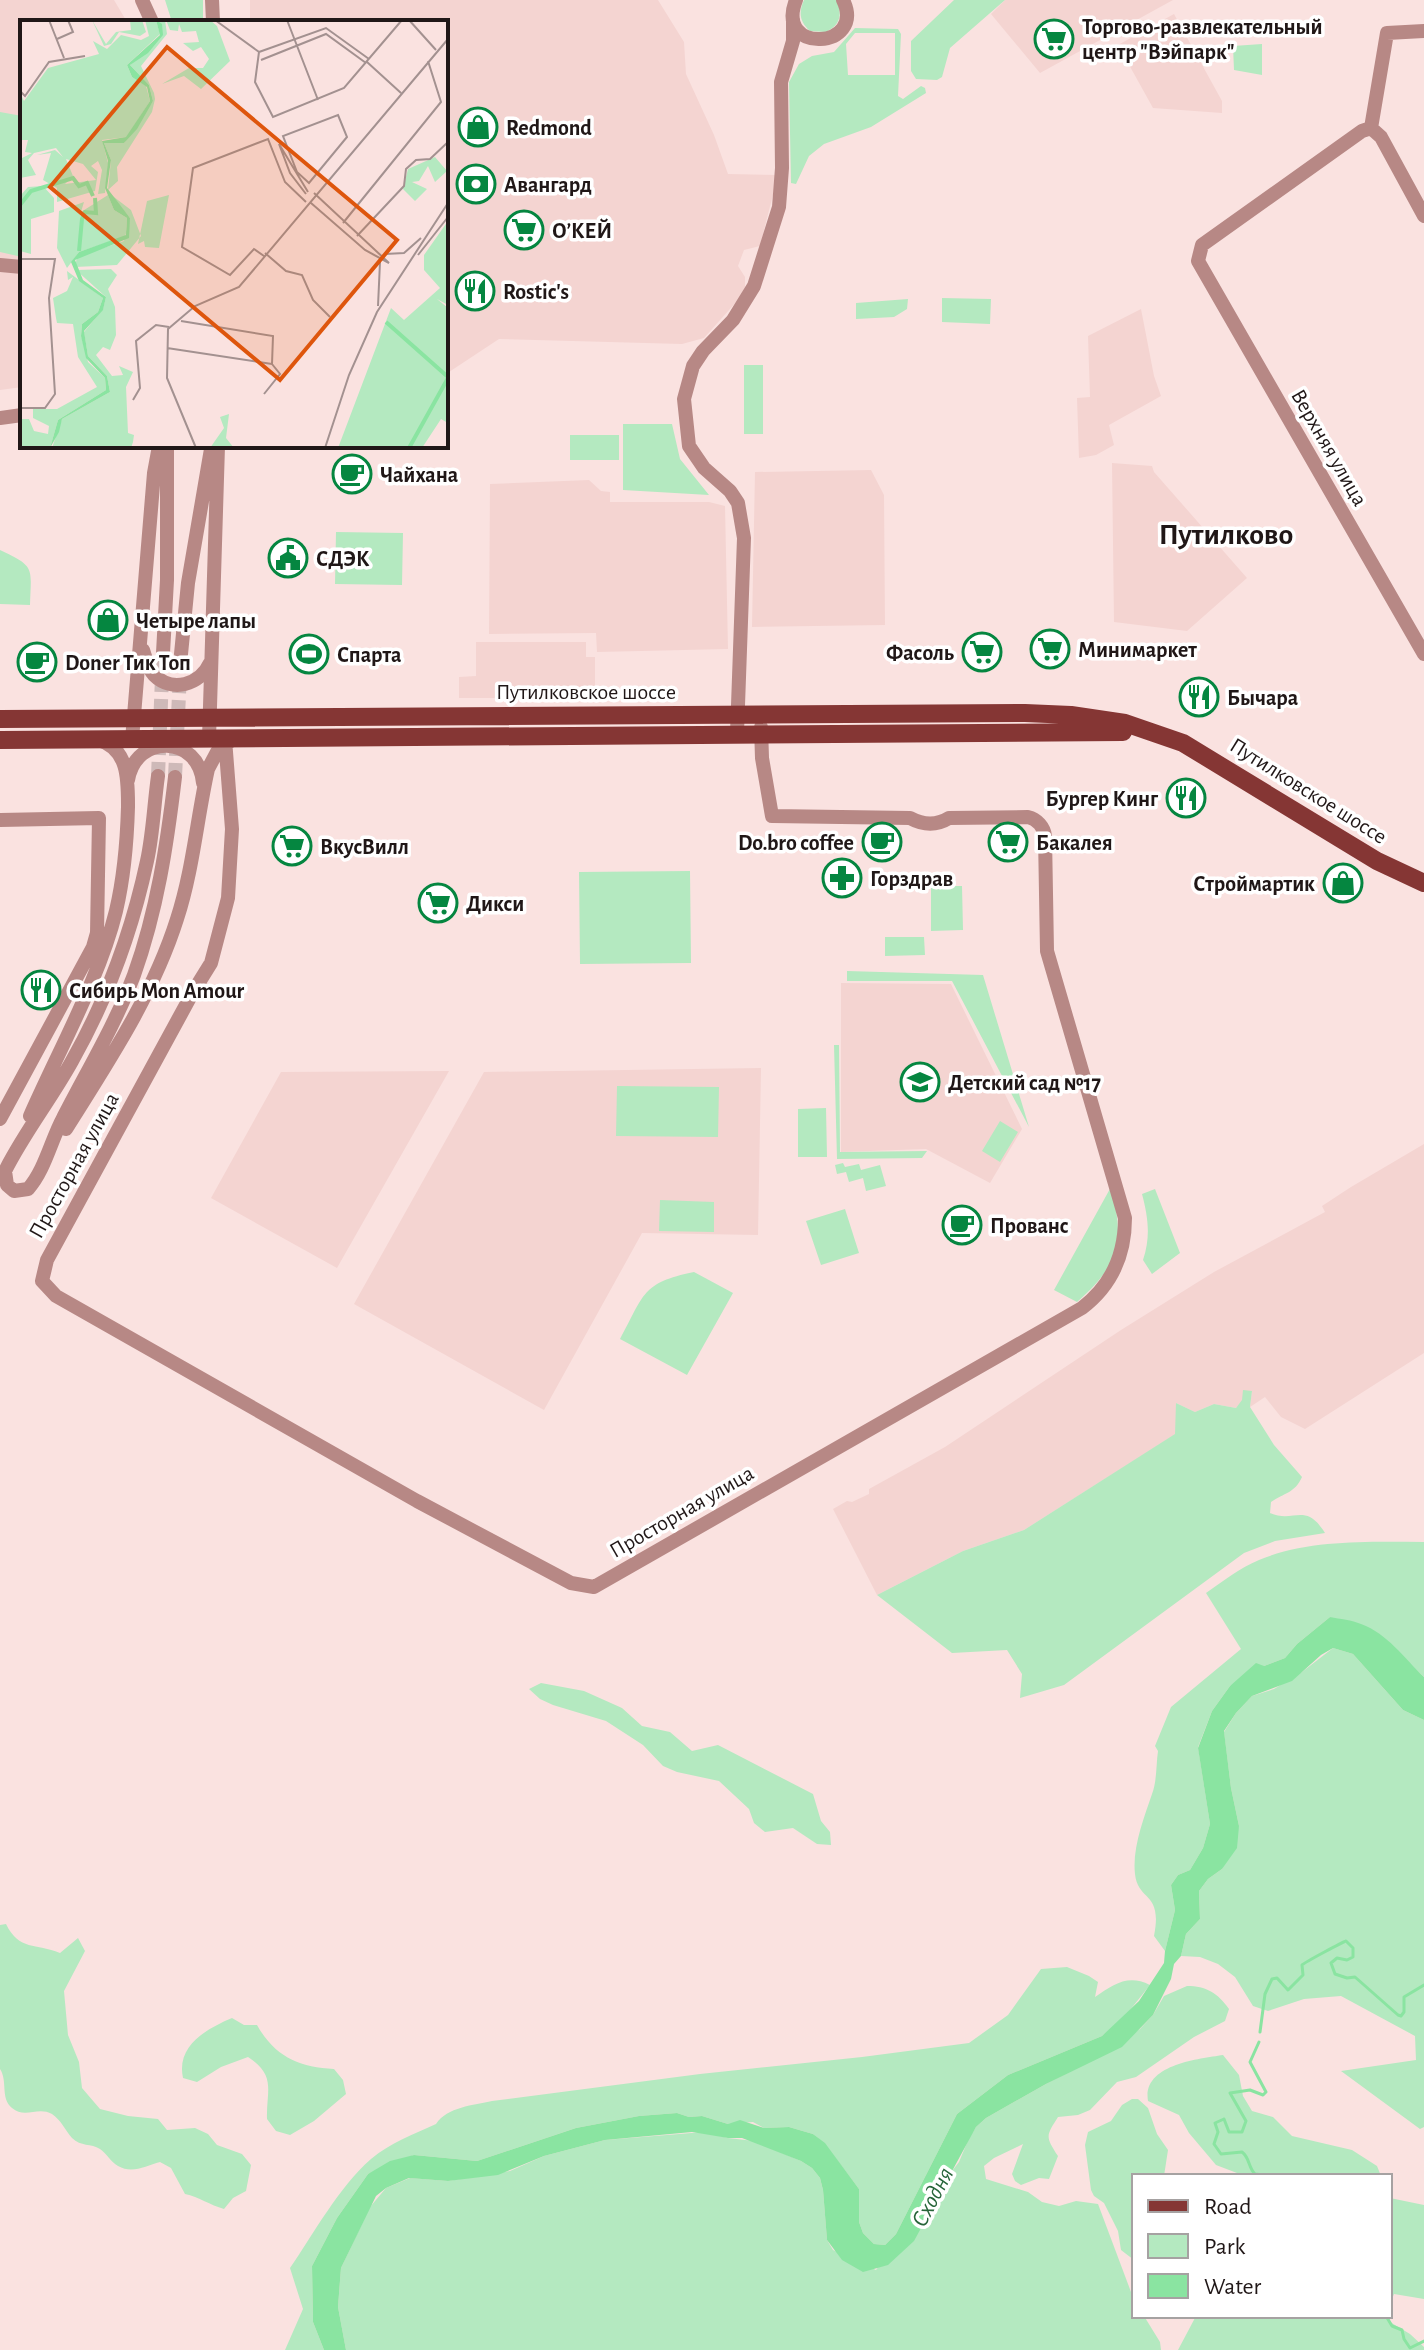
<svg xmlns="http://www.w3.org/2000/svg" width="1424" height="2350" viewBox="0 0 1424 2350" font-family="'Alegreya Sans',sans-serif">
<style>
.built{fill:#f4d4d1}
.green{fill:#b4e9c0;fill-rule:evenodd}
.water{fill:#8ae4a1}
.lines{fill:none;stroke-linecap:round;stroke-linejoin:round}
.stream{stroke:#8ae4a1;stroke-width:3}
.minor-tunnel{stroke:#ceb9b8;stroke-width:14;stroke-dasharray:14 7;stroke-linecap:butt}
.minor{stroke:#b78885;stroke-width:14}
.major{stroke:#853634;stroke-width:18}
.labels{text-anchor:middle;stroke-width:7;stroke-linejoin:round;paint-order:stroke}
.poi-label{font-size:22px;font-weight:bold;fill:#201717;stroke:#fff;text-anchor:start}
.street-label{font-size:22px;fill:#201717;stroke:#fff}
.water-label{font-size:24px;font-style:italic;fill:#27653a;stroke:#fff}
.district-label{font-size:30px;font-weight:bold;fill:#201717;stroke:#fff}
.inset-river{fill:none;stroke:#8ae4a1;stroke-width:4}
.inset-road{fill:none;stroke:#a39190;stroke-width:2}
.view{fill:#de560d;fill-opacity:0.15;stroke:#de560d;stroke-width:4}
.inset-edge{fill:none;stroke:#201717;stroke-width:4}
</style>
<rect width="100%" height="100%" fill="#fae2e0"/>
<path class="built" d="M0,0H114L127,22H22V387L0,390Z
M250,0H658L684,42L686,74L714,135L728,174L778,175L760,246L744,250L738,266L745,277V287L738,300L704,338L682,344L499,339L446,374V22H250Z
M1005,0H1173L1040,73L991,14Z
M1174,14L1222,101V113L1153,108L1118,45Z
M1141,309L1154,376L1161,396L1109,425L1114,445L1096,455L1079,458L1077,398L1090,397L1088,336Z
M1112,463L1152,466L1154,472L1247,578L1187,631L1114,622Z
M871,470L884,495L885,625L752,627L755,472Z
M589,480L601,491L610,492V502H709L725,506L728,649L597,652L596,633L489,634L490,484Z
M476,642H586V657H595V701H577V698H459V677L476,676Z
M841,983L951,984L1022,1129L990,1183L926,1149L841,1152Z
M761,1068L758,1235L642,1233L544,1410L354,1304L484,1072Z
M449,1071L337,1268L211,1198L281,1072Z
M1424,1144V1353L1305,1429L1281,1417L1265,1397L1250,1407L1252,1391L1236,1408L1214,1404L1195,1412L1176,1403V1434L1024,1530L963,1551L877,1595L833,1509L847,1501L852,1502L869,1494V1489L945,1447L1121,1330L1214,1272L1325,1212L1322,1206L1351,1187Z"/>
<path class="green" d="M165,0H203V22H172Z
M804,0H837C842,15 841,24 826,32L810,31C800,22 798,13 804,0Z
M954,0H1005L950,48L942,77L937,80L916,79L911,71V41Z
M855,28L898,29L901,34L898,96L903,99L921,86L925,88L926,93L871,127L824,144L809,156L796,184L791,183L789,82L799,64L812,56L834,52ZM855,33H895V75H848L846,44Z
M1262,44V75L1234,70L1233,46Z
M0,112L22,116L20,167H22V257L0,252Z
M942,298L991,299L990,324L942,322Z
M908,299L907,309L894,317L856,319V303Z
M744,365H763V434H744Z
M623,424H672L680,459L709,495L623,490Z
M570,435H619V460H570Z
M336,532L403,533L402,585L335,584Z
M0,550C36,567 31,567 30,605L0,604Z
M690,871L691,963L580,964L579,872Z
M931,886H962L963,930L931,931Z
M885,937H924L925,955L885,956Z
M847,971L983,975L1029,1127L952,981H847Z
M834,1045H839L840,1152L927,1151L922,1158L837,1159Z
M617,1086L719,1087L718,1137L616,1136Z
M826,1108L827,1157H798V1109Z
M1000,1121L1018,1132L1000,1162L982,1151Z
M843,1163L845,1167L859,1164L861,1170L880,1165L886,1186L866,1191L863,1178L849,1182L846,1172L837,1174L835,1165Z
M1111,1187C1125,1242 1120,1264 1077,1302L1054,1290Z
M1155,1189L1180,1253L1152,1274L1143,1260C1151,1236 1148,1217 1142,1194Z
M660,1200L714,1202V1232L659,1231Z
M845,1209L859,1253L821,1265L806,1221Z
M694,1272L733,1293L687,1375L620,1339C645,1294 641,1283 694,1272Z
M1243,1390L1252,1391L1250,1407L1274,1445L1302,1477C1295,1493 1284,1493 1271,1502L1270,1513C1294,1524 1305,1501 1325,1533L1275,1541L1244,1553L1064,1685L1020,1698L1022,1674L1007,1650L952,1653L877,1595L963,1551L1024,1530L1175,1434L1176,1403L1195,1412L1214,1404L1236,1408L1242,1400Z
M1424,1542V1677L1415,1669L1330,1617L1297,1644L1285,1658L1264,1666L1230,1686L1212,1711L1198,1747L1210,1824L1203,1848L1190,1870L1178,1875L1171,1885L1175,1910L1165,1951L1154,1936C1163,1891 1138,1902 1135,1874C1132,1848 1144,1818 1152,1794C1157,1781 1156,1765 1158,1751L1155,1746L1171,1707L1241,1649L1206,1593C1223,1581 1240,1568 1259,1560C1309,1539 1371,1542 1424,1542Z
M1333,1648L1353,1654L1403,1710L1424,1720V2127L1420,2129L1341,2071L1416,2060L1415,2036L1341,1996L1304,1999L1268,2011L1253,2006L1235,1977L1218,1964L1200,1957L1181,1956L1186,1934L1200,1919L1199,1891L1208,1879L1222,1869L1239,1826L1231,1788L1224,1732L1236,1713L1252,1696L1274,1689L1302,1672Z
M541,1683L584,1691L622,1708L642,1726L670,1732L692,1751L718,1745L813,1794L821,1821L830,1832L831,1845L817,1844L793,1828L765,1832L754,1823L749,1809L719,1781L677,1772L663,1766L643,1745L606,1721L553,1705L540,1699L529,1689Z
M6,1924C19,1951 36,1943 60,1953L78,1938L85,1951L64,1991L68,2035L79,2062L82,2088L100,2109L128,2116L158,2119L167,2130L195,2128L208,2134L217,2145L242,2154L251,2165L246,2191L233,2198L224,2209C210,2205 199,2197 185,2194L171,2168L160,2162C146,2166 132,2174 118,2166C111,2162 106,2153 100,2149C91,2143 81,2147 72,2138C65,2130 61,2120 52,2114C38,2106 25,2119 12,2108C0,2098 8,2081 0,2069V1925Z
M1067,1967L1089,1976L1098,1982L1095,1997C1114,1984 1128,1974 1150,1985L1122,2020L1102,2036L1008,2075L957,2114L896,2234L885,2245L874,2244L863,2233L859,2222V2189L825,2144L813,2134L789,2127L764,2128L753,2122L728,2124L702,2116L689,2117L677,2113L639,2116L576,2128L477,2161L414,2155L368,2174L337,2218L312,2266L313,2322L324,2350H285L303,2309L290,2268C315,2232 338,2188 371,2159C390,2143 414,2134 436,2124C447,2107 474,2105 492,2101L700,2074L862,2057L969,2043L1008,2015L1041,1969Z
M1187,1986C1206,1986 1218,1993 1229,2009L1225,2021L1194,2037L1136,2077L1117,2082L1090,2110L1078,2115L1058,2117C1046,2136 1045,2136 1058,2156L1049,2179L1039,2178L1021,2185L1015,2181L1012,2174L1023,2144L994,2158L984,2166L986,2179L1028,2192L1042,2202L1059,2206L1076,2201L1098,2204L1134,2300V2316H1144L1160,2342L1161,2350H346L338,2307L341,2268L370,2207L386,2188L410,2178L448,2181L510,2171L544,2156L605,2140L704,2132L728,2138L754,2141L801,2161L812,2168L820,2178L823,2190L827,2240L833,2250L876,2270L959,2162L969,2138L976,2127L986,2118L1046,2084L1097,2058L1140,2029L1153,2015L1164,1996Z
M232,2018L244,2025H257C275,2057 299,2067 334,2069L343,2080L346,2094L314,2121L290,2135L276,2131L267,2119C266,2091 277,2076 248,2057L221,2067L197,2082L183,2078C176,2046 206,2029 232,2018Z
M1223,2055L1239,2075L1243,2096L1252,2111L1273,2117L1292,2136L1352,2150L1377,2166L1381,2176H1237V2173L1216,2165L1189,2133L1179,2115L1148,2101C1142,2065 1197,2059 1223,2055Z
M1132,2099H1138L1148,2108L1157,2134L1168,2150L1164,2176H1134V2260L1121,2250L1118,2231L1104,2203L1094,2196L1091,2190L1085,2145L1088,2132L1111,2121L1122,2105Z
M1390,2198L1424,2205V2299L1394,2294L1390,2304Z
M1196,2316H1389L1390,2322L1410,2334L1424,2347V2350H1178Z"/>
<path class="water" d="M1330,1617C1340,1619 1352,1620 1361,1624C1388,1634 1404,1658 1424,1677V1720L1403,1710L1353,1654L1333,1648L1321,1655L1292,1681L1252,1696L1236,1713L1224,1731L1231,1788L1239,1826L1237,1848L1222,1869L1208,1879L1199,1891L1200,1919L1186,1934L1181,1956L1174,1964L1171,1979L1153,2015L1122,2047L1046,2084L986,2118L976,2127L914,2241L888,2265L863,2272L842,2260L827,2240L823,2190L820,2178L812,2168L801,2161L742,2138H728L692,2132L605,2140L544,2156L498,2175L448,2181L409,2178L386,2188L376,2196L341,2268L338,2307L346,2350H324L313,2322L312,2266L337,2218L368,2174L390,2161L414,2155L477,2161L576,2128L639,2116L677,2113L689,2117L702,2116L728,2124L740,2120L764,2128L789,2127L813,2134L825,2143L859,2189V2222L863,2233L874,2244L885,2245L896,2234L957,2114L1008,2075L1102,2036L1139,2001L1164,1963L1165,1951L1175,1910L1171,1885L1178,1875L1190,1870L1203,1848L1210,1824L1198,1748L1212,1711L1230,1686L1256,1663L1264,1666L1285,1658L1297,1644Z"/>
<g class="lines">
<path class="stream" d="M1260,2032L1265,1994L1272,1979L1277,1978L1288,1990L1303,1975L1302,1965C1305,1962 1343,1942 1346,1941L1353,1948V1957L1347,1960L1337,1958L1331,1963L1335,1974L1347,1978L1355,1977L1398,2015L1401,2016L1404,2012V1997L1424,1985
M1259,2042L1250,2062L1266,2092L1263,2095L1250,2090L1230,2093L1246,2121L1242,2132H1229L1224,2119L1215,2123L1218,2132L1214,2144L1221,2154L1242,2152C1250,2158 1248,2167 1255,2174L1271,2176
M1386,2316L1392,2326L1402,2330L1404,2339L1410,2348L1424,2341"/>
<path class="minor-tunnel" d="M158,776L163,653
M175,777L181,654"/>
<path class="minor" d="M142,0L152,22
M212,0L213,22
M796,0C774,55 867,49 843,0
M1371,128L1362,131L1202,245L1198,261L1424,654
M1371,128L1387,33L1424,31
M1371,128L1381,137L1424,216
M0,265L22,267
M0,418L22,415
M143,650C146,659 148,668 154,675C172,693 200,685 210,663
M163,653L167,580V446
M181,654L188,583L211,449
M737,733L744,538L738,503L730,491L704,468L689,446L684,399L693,366L703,351L733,320L754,286L779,207L782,168L781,82L793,41V19
M209,739L218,446
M225,739L232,829L228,898L211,963L193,992L47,1260L42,1281L56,1296L417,1501L571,1583L594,1587L1082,1308C1112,1285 1125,1255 1125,1218L1047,951L1045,836C1044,827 1037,819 1028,817L949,818C936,826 923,825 910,818L772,816L762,758L761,727
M132,740L154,473L159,446
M158,776C154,804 153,834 147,861C132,931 107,999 72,1061C51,1099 24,1133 5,1171L7,1185L14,1191L28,1189C45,1170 51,1140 63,1118C87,1071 115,1025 134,975C157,911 167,845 175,777
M128,780C136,733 199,735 203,783
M0,820L99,818L97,933L93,947L0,1119
M30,1116C58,1052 100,977 116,911C124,877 127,842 128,807C128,781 129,749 99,740
M66,1129C108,1062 153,995 177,919C193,870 197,818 208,769L217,752L229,742"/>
<path class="major" d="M0,719L1025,713L1071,715L1125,723L1183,743L1377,861L1424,883
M0,740L1123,732"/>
</g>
<defs>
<symbol id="supermarket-ring" viewBox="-11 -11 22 22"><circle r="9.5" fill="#fff" stroke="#058640" stroke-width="1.5"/><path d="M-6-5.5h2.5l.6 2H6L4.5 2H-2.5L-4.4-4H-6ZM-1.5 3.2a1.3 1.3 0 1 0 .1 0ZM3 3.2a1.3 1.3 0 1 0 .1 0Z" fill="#058640"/></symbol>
<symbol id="shop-ring" viewBox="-11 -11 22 22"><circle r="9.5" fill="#fff" stroke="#058640" stroke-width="1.5"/><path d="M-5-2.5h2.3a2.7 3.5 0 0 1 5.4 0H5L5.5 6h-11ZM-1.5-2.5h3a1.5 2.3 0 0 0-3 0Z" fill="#058640"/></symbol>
<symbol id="bank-ring" viewBox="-11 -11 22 22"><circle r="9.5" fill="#fff" stroke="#058640" stroke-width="1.5"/><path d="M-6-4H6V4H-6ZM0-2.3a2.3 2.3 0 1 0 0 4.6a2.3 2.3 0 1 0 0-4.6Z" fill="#058640"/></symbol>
<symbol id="restaurant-ring" viewBox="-11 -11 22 22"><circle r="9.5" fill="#fff" stroke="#058640" stroke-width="1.5"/><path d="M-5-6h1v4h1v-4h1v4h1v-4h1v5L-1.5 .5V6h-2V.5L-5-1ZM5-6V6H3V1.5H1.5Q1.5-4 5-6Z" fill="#058640"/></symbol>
<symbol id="cafe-ring" viewBox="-11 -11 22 22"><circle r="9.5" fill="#fff" stroke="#058640" stroke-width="1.5"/><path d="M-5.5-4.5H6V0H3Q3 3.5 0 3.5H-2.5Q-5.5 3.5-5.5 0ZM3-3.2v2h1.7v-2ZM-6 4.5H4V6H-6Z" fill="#058640"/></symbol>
<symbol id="civic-ring" viewBox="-11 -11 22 22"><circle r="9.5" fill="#fff" stroke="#058640" stroke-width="1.5"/><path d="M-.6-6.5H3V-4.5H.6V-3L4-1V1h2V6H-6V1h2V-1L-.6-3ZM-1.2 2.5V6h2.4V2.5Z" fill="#058640"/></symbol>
<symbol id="stadium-ring" viewBox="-11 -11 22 22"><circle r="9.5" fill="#fff" stroke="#058640" stroke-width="1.5"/><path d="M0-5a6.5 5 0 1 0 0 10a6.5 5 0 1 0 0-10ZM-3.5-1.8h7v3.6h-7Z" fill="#058640"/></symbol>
<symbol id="pharmacy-ring" viewBox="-11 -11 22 22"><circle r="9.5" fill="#fff" stroke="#058640" stroke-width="1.5"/><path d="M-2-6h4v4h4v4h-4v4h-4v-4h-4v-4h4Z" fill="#058640"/></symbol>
<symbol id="school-ring" viewBox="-11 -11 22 22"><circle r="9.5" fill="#fff" stroke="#058640" stroke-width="1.5"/><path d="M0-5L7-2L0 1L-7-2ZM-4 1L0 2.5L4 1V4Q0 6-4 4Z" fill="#058640"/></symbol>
</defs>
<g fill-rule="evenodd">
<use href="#supermarket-ring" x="1032" y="17" width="44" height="44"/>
<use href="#shop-ring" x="456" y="105" width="44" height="44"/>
<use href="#bank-ring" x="454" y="162" width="44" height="44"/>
<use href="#supermarket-ring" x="502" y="208" width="44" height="44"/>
<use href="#restaurant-ring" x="453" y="269" width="44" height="44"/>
<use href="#cafe-ring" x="330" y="452" width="44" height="44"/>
<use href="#civic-ring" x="266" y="536" width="44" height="44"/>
<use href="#shop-ring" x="86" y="598" width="44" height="44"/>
<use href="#supermarket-ring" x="1028" y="627" width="44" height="44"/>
<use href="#supermarket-ring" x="960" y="630" width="44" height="44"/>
<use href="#stadium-ring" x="287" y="632" width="44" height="44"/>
<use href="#cafe-ring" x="15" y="640" width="44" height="44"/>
<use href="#restaurant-ring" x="1177" y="675" width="44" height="44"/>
<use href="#restaurant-ring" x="1164" y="776" width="44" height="44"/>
<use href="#cafe-ring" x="860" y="820" width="44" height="44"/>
<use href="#supermarket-ring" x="986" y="820" width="44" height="44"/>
<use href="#supermarket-ring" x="270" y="824" width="44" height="44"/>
<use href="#pharmacy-ring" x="820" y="856" width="44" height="44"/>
<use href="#shop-ring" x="1321" y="861" width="44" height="44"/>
<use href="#supermarket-ring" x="416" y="881" width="44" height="44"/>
<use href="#restaurant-ring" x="19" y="968" width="44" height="44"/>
<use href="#school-ring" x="898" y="1060" width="44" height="44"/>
<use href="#cafe-ring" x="940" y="1203" width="44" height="44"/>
</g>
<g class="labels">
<g class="poi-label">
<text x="1082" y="34">Торгово-развлекательный<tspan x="1082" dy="25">центр "Вэйпарк"</tspan></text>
<text x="506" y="135">Redmond</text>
<text x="504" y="192">Авангард</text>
<text x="552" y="238">О’КЕЙ</text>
<text x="503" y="299">Rostic's</text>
<text x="380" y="482">Чайхана</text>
<text x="316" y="566">СДЭК</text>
<text x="136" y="628">Четыре лапы</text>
<text x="1078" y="657">Минимаркет</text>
<text x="954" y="660" text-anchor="end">Фасоль</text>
<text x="337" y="662">Спарта</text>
<text x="65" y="670">Doner Тик Топ</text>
<text x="1227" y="705">Бычара</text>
<text x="1158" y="806" text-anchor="end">Бургер Кинг</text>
<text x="854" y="850" text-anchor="end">Do.bro coffee</text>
<text x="1036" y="850">Бакалея</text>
<text x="320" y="854">ВкусВилл</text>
<text x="870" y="886">Горздрав</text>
<text x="1315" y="891" text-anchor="end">Строймартик</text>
<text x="466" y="911">Дикси</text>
<text x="69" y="998">Сибирь Mon Amour</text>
<text x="948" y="1090">Детский сад №17</text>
<text x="990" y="1233">Прованс</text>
</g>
<g class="street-label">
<text transform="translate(1330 447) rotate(60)" y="8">Верхняя улица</text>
<text x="586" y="699">Путилковское шоссе</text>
<text transform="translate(1309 790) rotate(32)" y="8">Путилковское шоссе</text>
<text transform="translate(73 1165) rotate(-61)" y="8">Просторная улица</text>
<text transform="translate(681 1511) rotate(-30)" y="8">Просторная улица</text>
</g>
<g class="water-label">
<text transform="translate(932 2197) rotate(-62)" y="8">Сходня</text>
</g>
<g class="district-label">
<text x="1226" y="544">Путилково</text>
</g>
</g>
<g transform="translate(20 20)">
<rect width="428" height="428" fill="#fae2e0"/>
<path d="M72,0L86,24L96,12L111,10L110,0H122L126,12L120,16L99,12L91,24L84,26ZM125,0H136L140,14L107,45L112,57L126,66L130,81L107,117L82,120L88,143L85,173L78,174L82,150L78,141L71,146L78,152L75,171L37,182V168L23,160L31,133L17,135L35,130L43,137L36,128L14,133L8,140L16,155L0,158V139L12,133L5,132L8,120H0V73L4,81L28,48L79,34L73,21L87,29L101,15L121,20L129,16ZM46,139L63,144L76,160L45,164L53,156ZM139,0H145L147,14L121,46L134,73L135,79L132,92L97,147L98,161L88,170L91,140L84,123H104L133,81L129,65L110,45L140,18ZM146,0H190L197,6L210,41L181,69L164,56L142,64L169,48H183L189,39L181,27L173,31L163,23L179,22L176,11L162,12L159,4L158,11L150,10ZM415,137L427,151L415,162L408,146L399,161L392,162L407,169L395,181L383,169L388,149ZM23,166L34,178V192L11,199V234L0,231V176L8,167ZM90,174L111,190L121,216L97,245L55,247L57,237L104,221L110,198ZM88,175L94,190L107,198L106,216L59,232L47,248L37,228L39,191L64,182L61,192ZM149,175L139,228L125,227L124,221L118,224L127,181ZM428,201V285L417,279L428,288V403L421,399L402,428H318L371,288L384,300L420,268L404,250V235ZM91,249L97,255L88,269L95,287L96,315L90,330L83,327L76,335L92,356L103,355L99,346L113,352L106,367L108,413L114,415L113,422L111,428H32L42,399L90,372L87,356L68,336L64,312L83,289L86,277L56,250ZM47,251L83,278L78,292L62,304L61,315L68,342L85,358L86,370L38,400L30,428H0V399H9L14,411L28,414L29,406L13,398V389H37L77,367L58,337L53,304L37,303L36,298L33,278L47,271L53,257L48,260ZM209,394L206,418L214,428H190L204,408L200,397Z" fill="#b4e9c0" fill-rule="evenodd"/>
<path d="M136,0L142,4L143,15L128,33L110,45L129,65L133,81L117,109L104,123H84L91,140L87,168L110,198L109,218L55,240L63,260L86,277L83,290L64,311L68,336L87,356L90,372L42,399L39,412L30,428L38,400L86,370L85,358L66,338L61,316L62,304L78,292L83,278L59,261L51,242L59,232L106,215L107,198L94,190L85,168L88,141L82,121L106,117L130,81L127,67L112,57L107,45L140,15Z" fill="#8ae4a1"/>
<path class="inset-river" d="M0,185L11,171L53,158L59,166L67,163L73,176M59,231L62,199L65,192L76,193L75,178M366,302L428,357M389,428L428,358"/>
<path class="inset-road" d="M29,0L44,38M195,0L239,32L235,62L253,97L324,68L382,0M267,0L298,80M389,0L416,30M37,19L53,12L48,0M239,32L306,8L349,39M241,40L306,14L346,43M347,42L381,73M0,71L5,76L29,42L65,36M318,95L327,117L289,163L277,152L263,116ZM286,174L270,153L259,124L288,172M291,183L345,230L369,243L294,173M323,203L421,82L408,41M337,216L384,166L386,149L396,140L410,139L428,122M245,233L266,251L282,255L293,280L310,297M365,234L384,233L401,218M398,235L428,197M244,236L234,229L210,255L162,227L173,148L248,119L265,162L286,182M0,239H35L29,278L35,374L25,388H0M358,286L360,242M161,301L253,316L252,344L260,354L244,374M147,328L252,344M113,380L120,368L116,321L136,305L149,307M176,428L147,358L148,309L175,286L219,267L428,19M305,428L329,355L357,292L428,183"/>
<path class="view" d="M147,27L377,220L260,360L30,167Z"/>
<rect width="428" height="428" class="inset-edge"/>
</g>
<rect x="1132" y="2174" width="260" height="144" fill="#ffffff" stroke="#a6a2a2" stroke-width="2"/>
<rect x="1148" y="2200" width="40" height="12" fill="#853634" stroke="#a6a2a2" stroke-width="2"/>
<text x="1204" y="2214" font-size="24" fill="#201717">Road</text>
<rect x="1148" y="2234" width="40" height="24" fill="#b4e9c0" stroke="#a6a2a2" stroke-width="2"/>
<text x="1204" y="2254" font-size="24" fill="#201717">Park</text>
<rect x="1148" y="2274" width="40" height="24" fill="#8ae4a1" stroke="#a6a2a2" stroke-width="2"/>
<text x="1204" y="2294" font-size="24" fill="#201717">Water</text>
</svg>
